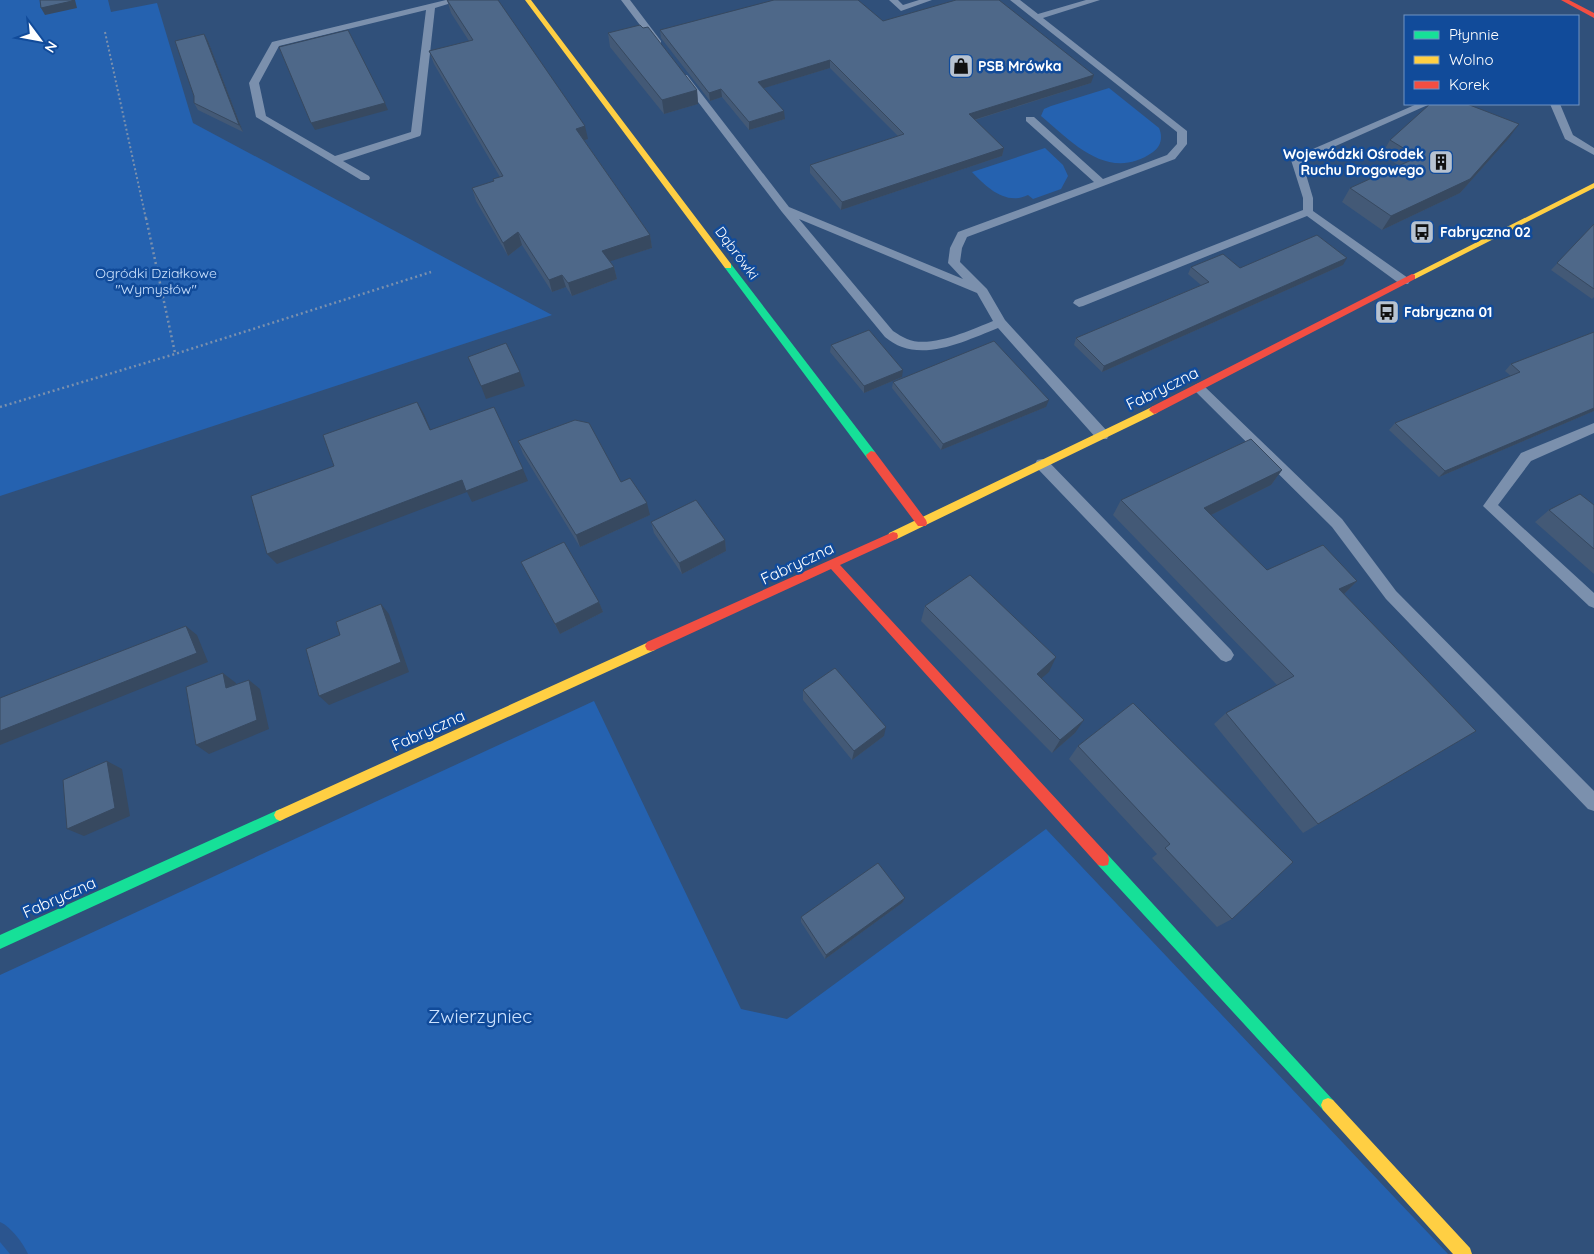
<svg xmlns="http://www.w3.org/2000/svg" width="1594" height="1254" viewBox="0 0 1594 1254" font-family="Quicksand,sans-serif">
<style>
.green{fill:#2562b0}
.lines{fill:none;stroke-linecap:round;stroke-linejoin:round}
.stream{fill:#2b558f;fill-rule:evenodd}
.path-far1{stroke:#7b90ad;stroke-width:2;stroke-dasharray:2 2.5;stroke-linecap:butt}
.path{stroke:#7b90ad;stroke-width:2.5;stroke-dasharray:2 3;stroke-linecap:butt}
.lane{fill:#7b90ad;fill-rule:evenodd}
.fast{fill:#16e098;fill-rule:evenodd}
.slow{fill:#ffcf43;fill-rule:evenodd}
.jam{fill:#f24e42;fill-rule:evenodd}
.wall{fill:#435976}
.shaded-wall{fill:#374960}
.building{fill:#4e6889;stroke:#374960}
.labels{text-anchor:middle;stroke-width:5;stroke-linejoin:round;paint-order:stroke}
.far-poi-label{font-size:14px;font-weight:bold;fill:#fff;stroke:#114b9a;text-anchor:start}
.far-street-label{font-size:14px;fill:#fff;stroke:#114b9a}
.far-park-label{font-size:14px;fill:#cce2fe;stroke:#114b9a}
.street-label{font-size:16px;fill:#fff;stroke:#114b9a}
.near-park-label{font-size:19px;fill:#cce2fe;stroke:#114b9a}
</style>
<rect width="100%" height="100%" fill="#30507a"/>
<path class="green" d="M0,0H108L111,12L157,3L193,123L552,315L0,496Z
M1109,88L1159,128C1163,137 1161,147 1153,152C1109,183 1073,143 1041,116L1044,109L1051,106Z
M1045,148L1063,165L1068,176L1061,189L1033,199L1028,195C1006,206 986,187 972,172Z
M594,701L741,1009L787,1019L1046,829L1448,1254H0V975Z"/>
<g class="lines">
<path class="stream" d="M0,1222C11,1227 23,1243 28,1254H10L0,1242Z"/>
<path class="path-far1" d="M105,32L146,219"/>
<path class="path" d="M146,218L175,353
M0,407L175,354L431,272"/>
<path class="lane" d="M446,0H461L435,8L421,134L420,136L343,161L369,176L370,178L369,180H361L256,117L249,83L272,42ZM426,10L411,132L335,156L266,116L259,83L279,46Z
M621,0H630L661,41V45H655Z
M889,0H898L903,5L919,0H932L901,11Z
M1010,0H1020L1038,14L1086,0H1100L1043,18L1187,131V144L1175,159L967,237L962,248L960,262L987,289L1005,320L1107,431L1109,435L1107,439H1097L998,328C970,339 932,358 902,347C896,345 890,341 885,337L782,212L679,77L681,75H687L789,207L963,279L948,263L950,248L958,232L1094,182L1026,121V117H1034L1103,179L1167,155L1177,144V132ZM799,219L977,293L993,321C971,330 930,349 907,339C902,337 898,334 893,331Z
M1417,104H1430L1302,161L1313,198V211L1408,278L1410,281L1408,284H1400L1307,216L1083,306L1079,307L1073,303L1075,300L1303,210V198L1291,160L1292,158Z
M1550,104H1560L1573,135L1594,148V155L1565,139Z
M1199,383L1203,385L1342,519L1396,591L1594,791V811L1588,809L1386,599L1332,527L1195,391L1193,388L1195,385Z
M1594,423V433L1531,461L1498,505L1594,593V608L1589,606L1483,506L1521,453Z
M1042,459L1047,460L1231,650L1234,655L1231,660L1226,662L1221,660L1037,468L1035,464L1037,460Z"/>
<path class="fast" d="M728,263L731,264L875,452L876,455L875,458H867L725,268V264Z
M280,809L284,811L286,815L284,819L0,949V935Z
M1103,854L1108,855L1333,1100L1335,1105L1333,1110L1328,1112L1323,1110L1098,865L1097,860L1098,855Z"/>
<path class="slow" d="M525,0H531L731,264V268H725Z
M1594,183V188L1415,279H1409L1408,277Z
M1154,406L1159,410L1157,413L897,539L893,540L888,536L889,533Z
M651,641L655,642L657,646L655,650L284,819L280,821L276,819L274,815L276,811Z
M1328,1098L1333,1100L1470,1248L1472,1254H1453L1323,1110L1321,1105L1323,1100Z"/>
<path class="jam" d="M1561,0H1569L1594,13V18Z
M1412,274L1415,275V279L1157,413L1154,414L1149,410L1151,407Z
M871,451L875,452L926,520L927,523L926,526H918L867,458L866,455Z
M893,532L897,533L898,536L897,539L840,565L1108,855L1109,860L1108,865L1103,866L1098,865L831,569L655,650L651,651L647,650L645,646L647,642Z"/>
</g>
<path class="wall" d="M447,0L588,139L584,140L650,235L652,248L610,261L614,267L617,279L572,296L566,287L552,292L522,245L508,256L476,201L472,188L494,182L493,179L500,177L434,64L429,51L469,41L451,13Z
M883,21L1091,83L975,120L1004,148L1002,156L841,210L810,173V165L898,136L830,68L764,88L785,119L749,130L722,97L710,101L661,38L660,30Z
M643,28L697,90L698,104L664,114L610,47L608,33Z
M204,34L208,41L243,132L198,110L194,103Z
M1509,138L1460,193L1382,230L1342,202L1350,188L1399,166L1382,154L1390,140Z
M1594,224V297L1592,299L1551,270Z
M1343,265L1102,372L1074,345L1076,338L1201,285L1188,274L1191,267L1240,268Z
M1594,332V411L1439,477L1389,430L1395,423L1511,376L1505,371L1511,364Z
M831,345L902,377L864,393L830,352Z
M893,382L1046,407L941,450L892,388Z
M518,441L621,482L650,515L580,547L523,454Z
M1282,470L1271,485L1211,515L1267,570L1357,581L1344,594L1476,731L1303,833L1214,724L1226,713L1277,685L1113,515L1121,500Z
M1594,505V574L1535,522L1549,510Z
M651,522L725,540L726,551L682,574L654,533Z
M521,562L599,602L603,612L560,634Z
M925,606L1049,672L1041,678L1075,733L1052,753L921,621Z
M803,690L884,736L852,760L803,700Z
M1133,703L1232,919L1217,927L1152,858L1157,854L1069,759L1078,746Z
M905,898L902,903L825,959L801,922V917Z"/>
<path class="shaded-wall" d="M72,0H75L77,8L45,15L41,8Z
M204,34L208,41L243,132L239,125Z
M830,60V68L758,90V82Z
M1094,75L1091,83L967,122L969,114Z
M721,89L722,97L710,101L709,93Z
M697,90L698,104L664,114L662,100Z
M385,103L388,110L315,130L311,123Z
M784,111L785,119L749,130V122Z
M1519,124L1509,138L1460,193L1382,230L1391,216Z
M585,126L588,139L579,142L576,129Z
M1004,148L1002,156L841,210L842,202Z
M518,232L522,245L508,256L503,243Z
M650,235L652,248L605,263L602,251Z
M1347,258L1343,265L1102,372L1104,366Z
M614,267L617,279L572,296L568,283Z
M562,275L566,287L552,292L549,280Z
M903,370L902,377L864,393V386Z
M520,372L525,386L486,399L481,386Z
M1049,400L1046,407L941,450L943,444Z
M417,402L424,414L436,442L430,430Z
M1594,408V411L1439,477L1445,471Z
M523,469L528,481L472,502L467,492L277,564L267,554L462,480Z
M1282,470L1271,485L1195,523L1204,508Z
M647,503L650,515L580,547L576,535Z
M725,540L726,551L682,574L679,563Z
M1357,581L1343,595L1339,589Z
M599,602L603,612L560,634L555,624Z
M381,604L389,614L409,672L329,705L319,696Z
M186,626L197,635L208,662L0,745V731Z
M1056,657L1049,672L1030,688L1037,674Z
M223,673L236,683L239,698L226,688Z
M249,680L260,689L269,729L209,754L196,745Z
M1084,720L1075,733L1052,753L1060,740Z
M886,727L884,736L852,760L854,751Z
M107,761L122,769L130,816L84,836L67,829Z
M905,898L902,903L825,959L826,955Z"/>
<path class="building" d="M40,0H72V1L41,8Z
M447,0H498L585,126L576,129L650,235L602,251L614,267L568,283L562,275L549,280L518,232L503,243L472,188L494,181L493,179L503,176L429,51L473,40Z
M774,0H858L883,21L956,0H999L1094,75L969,114L1004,148L842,202L810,165L904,134L830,60L758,82L784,111L749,122L721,89L709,93L660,30Z
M640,25L643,28L648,27L697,90L662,100L608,33Z
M348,30L385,103L311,123L279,47Z
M204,34L239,125L194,103V96L175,41Z
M1430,104H1467L1519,124L1470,179L1391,216L1350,188L1418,157L1390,140Z
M1594,224V289L1557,263Z
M1317,235L1347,258L1104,366L1076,338L1209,282L1191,267L1223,254L1240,268Z
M869,330L903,370L864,386L831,345Z
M1594,332V408L1445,471L1395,423L1520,372L1511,364Z
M994,341L1049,400L943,444L893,382Z
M506,343L520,372L481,386L468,357Z
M417,402L430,430L494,407L523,469L466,491L462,480L267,554L251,496L334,466L323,435Z
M575,420L589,423L621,482L630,478L647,503L576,535L518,441Z
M1251,439L1282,470L1204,508L1267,570L1323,545L1357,581L1339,589L1476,731L1318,824L1226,713L1294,676L1121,500Z
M1580,494L1594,505V549L1549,510Z
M696,500L725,540L679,563L651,522Z
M564,542L599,602L555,624L521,562Z
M970,575L1056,657L1037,674L1084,720L1060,740L925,606Z
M381,604L401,662L319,696L306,649L340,635L336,622Z
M186,626L197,653L0,731V698Z
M835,668L886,727L854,751L803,690Z
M223,673L226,688L249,680L257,720L196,745L186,687Z
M1133,703L1293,862L1232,919L1165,848L1170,844L1078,746Z
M107,761L115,808L67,829L63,780Z
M878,863L905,898L826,955L801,917Z"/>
<defs>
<symbol id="shop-square" viewBox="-11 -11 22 22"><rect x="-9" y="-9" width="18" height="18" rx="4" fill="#b7c2d0" stroke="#114b9a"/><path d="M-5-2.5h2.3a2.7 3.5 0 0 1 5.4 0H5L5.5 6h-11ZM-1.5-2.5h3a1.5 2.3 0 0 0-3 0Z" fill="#111"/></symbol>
<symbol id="building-square" viewBox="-11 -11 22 22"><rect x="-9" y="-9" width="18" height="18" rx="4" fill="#b7c2d0" stroke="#114b9a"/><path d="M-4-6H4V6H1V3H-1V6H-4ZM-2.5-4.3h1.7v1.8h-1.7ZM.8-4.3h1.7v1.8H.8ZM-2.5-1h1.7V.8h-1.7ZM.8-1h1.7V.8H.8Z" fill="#111"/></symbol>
<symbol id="bus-square" viewBox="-11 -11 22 22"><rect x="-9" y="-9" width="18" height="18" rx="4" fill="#b7c2d0" stroke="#114b9a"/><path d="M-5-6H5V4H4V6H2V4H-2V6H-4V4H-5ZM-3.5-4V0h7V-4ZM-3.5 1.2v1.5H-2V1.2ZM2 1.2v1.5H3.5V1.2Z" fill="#111"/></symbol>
</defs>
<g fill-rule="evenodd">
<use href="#shop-square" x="947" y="52" width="28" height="28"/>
<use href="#building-square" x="1427" y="148" width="28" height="28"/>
<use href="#bus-square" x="1408" y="218" width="28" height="28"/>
<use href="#bus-square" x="1373" y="298" width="28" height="28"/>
</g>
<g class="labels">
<g class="far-poi-label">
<text x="978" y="71">PSB Mrówka</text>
<text x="1424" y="159" text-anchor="end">Wojewódzki Ośrodek<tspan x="1424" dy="16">Ruchu Drogowego</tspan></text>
<text x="1440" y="237">Fabryczna 02</text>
<text x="1404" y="317">Fabryczna 01</text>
</g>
<g class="far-street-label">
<text transform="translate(737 253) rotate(53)" y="5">Dąbrówki</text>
</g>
<g class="far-park-label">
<text x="156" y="278">Ogródki Działkowe<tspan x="156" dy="16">"Wymysłów"</tspan></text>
</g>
<g class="street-label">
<text transform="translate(1162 388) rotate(-26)" y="6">Fabryczna</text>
<text transform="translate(797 563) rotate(-25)" y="6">Fabryczna</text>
<text transform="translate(428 730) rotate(-24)" y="6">Fabryczna</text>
<text transform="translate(59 897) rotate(-24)" y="6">Fabryczna</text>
</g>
<g class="near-park-label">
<text x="480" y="1023">Zwierzyniec</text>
</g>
</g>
<rect x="1404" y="15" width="175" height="90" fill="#114b9a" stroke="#7093c2"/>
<rect x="1414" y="31" width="25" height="8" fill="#16e098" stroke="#7093c2"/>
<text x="1449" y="40" font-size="15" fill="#ffffff">Płynnie</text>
<rect x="1414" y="56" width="25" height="8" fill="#ffcf43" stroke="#7093c2"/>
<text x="1449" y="65" font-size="15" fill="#ffffff">Wolno</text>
<rect x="1414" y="81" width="25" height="8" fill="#f24e42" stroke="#7093c2"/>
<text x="1449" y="90" font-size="15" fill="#ffffff">Korek</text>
<g transform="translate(40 40) rotate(122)" stroke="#114b9a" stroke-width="4" paint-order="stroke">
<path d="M0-4L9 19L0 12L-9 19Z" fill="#ffffff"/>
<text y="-8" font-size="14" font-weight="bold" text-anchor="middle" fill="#ffffff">N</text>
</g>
</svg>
